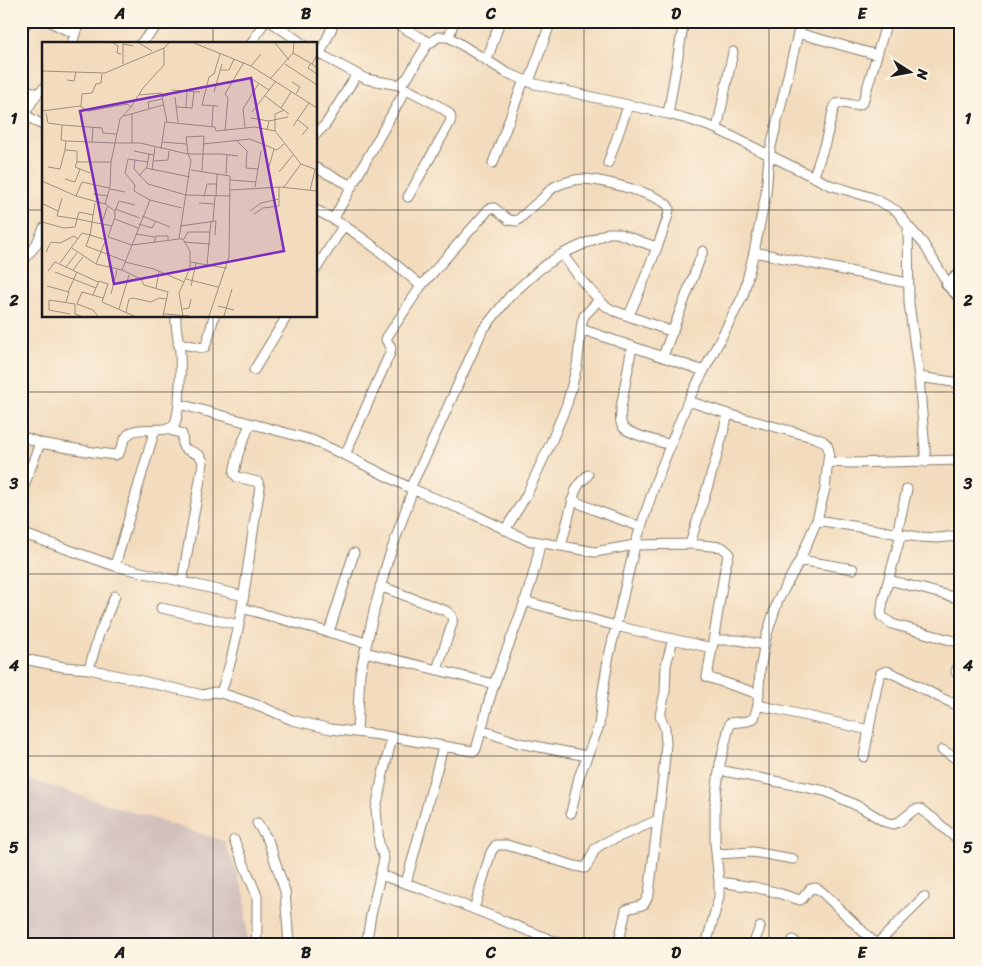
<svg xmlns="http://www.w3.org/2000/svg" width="982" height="966" viewBox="0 0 982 966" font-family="Sriracha,sans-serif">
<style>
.industrial{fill:#d1bfbd}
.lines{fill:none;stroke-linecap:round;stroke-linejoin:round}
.street-casing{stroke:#887c6c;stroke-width:11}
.secondary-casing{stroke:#887c6c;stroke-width:15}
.street{stroke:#fff;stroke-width:9}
.secondary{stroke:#fff;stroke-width:12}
.grid{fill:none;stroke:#1c1c1c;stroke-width:1;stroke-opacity:0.55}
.inset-road{fill:none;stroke:#9d8f7d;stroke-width:1}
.view{fill:#7b2cbf;fill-opacity:0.15;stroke:#7b2cbf;stroke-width:2.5}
.inset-edge{fill:none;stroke:#1c1c1c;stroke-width:2.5}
.neatline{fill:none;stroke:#1c1c1c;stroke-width:2}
.grid-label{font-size:16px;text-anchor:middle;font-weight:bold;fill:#1c1c1c}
</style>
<rect width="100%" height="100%" fill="#fcf5e5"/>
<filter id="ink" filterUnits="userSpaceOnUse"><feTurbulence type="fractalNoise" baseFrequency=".02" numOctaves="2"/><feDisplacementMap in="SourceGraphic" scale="10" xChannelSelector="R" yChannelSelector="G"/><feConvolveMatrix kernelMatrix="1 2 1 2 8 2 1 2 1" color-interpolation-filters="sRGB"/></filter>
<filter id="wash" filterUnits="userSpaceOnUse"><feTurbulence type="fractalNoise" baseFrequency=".0096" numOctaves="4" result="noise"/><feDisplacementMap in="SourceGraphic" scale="20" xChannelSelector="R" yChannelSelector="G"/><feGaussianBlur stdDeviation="1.12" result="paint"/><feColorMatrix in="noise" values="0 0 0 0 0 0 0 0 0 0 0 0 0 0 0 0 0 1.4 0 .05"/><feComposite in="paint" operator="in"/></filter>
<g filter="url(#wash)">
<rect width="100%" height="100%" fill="#f3dcbd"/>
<path class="industrial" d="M21,777L224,841L245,895L247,945H21Z"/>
</g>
<g filter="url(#ink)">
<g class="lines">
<defs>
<path id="street" d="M48,21L75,34
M270,21L303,44
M392,21L430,43
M798,33L877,55
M21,34L27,21
M449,37L454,21
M72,44L79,21
M140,44L156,27L159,21
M251,44L265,21
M316,52L366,79L399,85L408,77L426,46L438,37H449L507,73L535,84L668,114L684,21
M320,54L335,21
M487,60L500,21
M529,82L551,21
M399,85C407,90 447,108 450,115C452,119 450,123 448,126L408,197
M21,87L37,94
M24,114L44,126
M668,114L691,120L717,129L769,155L801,21
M21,119L37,94L44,88
M717,129L733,52
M316,134L326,124L357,74
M493,163L524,80
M608,163L628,106
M316,168L352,186
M814,176L825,143L833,111L836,104C845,100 855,110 863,102L887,21
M316,210C355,229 389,258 421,286L387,337L386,340L391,347L390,353L345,455
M334,218L406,89
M908,226L909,303L919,377L926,462
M754,252L908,283
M562,254L583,282L603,304L612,310L673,332
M21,263L36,245L44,228
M316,269L344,225
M421,286L489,209L494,208L509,220L517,221C526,213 534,205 543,198C546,194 550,190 554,187C562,183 575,179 584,179C598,179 666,195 669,208C672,215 635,302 629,315
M176,316C175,328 179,340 180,352C181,370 180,387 179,404L312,440L353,459L410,488L475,515L527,540L595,552L635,545L656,481L688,401L743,296L754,252L766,194L769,155L830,185L873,198L897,211L908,226L923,243L948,284
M581,329L704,371
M178,343L203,348L205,347L208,339L214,316
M632,346L621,408C621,415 619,422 623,427C628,434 661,442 671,445
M663,356L703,251
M254,370L287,316
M919,377L960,383L961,410
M688,401L728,414L816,438L823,441L827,445L829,451L825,489L817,520L800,560L778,600L766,637L760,670L758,705L754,718L748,721L730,723L720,764L715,802V842L719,882V897L706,945
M166,429L177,432L182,434L183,446L184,448C192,453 202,453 203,463L182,582
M21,436L40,443L99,453L115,455L119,453C122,447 124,437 130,433C141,425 169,435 175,424C177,418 178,410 179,404
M829,462L851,463L961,460
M410,488L428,451L482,331L510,296L540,269L562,254L608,233H617L656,247
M21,494L40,443
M572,500L595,510L641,527
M817,520L918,537L938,538L958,536
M505,530L526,496L552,440L567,404L577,366L582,322L584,316L599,300
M21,533L115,566L244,596
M897,534L907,489
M901,534L883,600L881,616L892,624L961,643
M690,544L716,459L728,414
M561,546L575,492L579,484L588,475
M800,560L853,569
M115,566L155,429
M889,580L961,599
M380,586L446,611C452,615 453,617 452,624L437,670
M524,601L616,626L712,648L725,568L729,553L722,547L690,544L635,545L608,660L602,697L599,726L579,777L571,813
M161,608L239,625C247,579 252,533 260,487L258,482L237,477L234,473L238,454L250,424
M242,608L367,643
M329,632L354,553
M713,640H739L764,645
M712,648L707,677L759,694
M365,652L494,684
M21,657L29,660L64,667L89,669L203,695L214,692L221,693L260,706L292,720L331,729L380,735L472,751H475L476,749C483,727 487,704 495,682C511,636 533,590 540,542
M89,669L99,634L115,596
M956,672L961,657
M221,693L231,660L239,625
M758,705L869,730
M481,730L519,743L587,756
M357,732L360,673L375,607L387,563L413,489
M942,750L961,761
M864,757L877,685L881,673L887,671L900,677L939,697L961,707
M719,770L825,791L862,808L885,822L893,824L899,822L914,810L920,809L934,819L961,843
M257,823L268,840L285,891L289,945
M234,840L257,896V926L256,945
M717,854L753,852L793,859
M380,875L426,890L564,945
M719,882L754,887L775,892L800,900L802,899L810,889L816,888L822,892L877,945
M406,883L443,747
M474,909L491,852L496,845H507L575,866L585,868L588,864L595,849L602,844L658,820
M793,940L798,945
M877,944L924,897
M366,945L371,915L384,859L379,844L376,809L383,774L392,738
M618,945L626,910C632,907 638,907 644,904L649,894L663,778L666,744L665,728L660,716L665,692L666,665L673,639
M753,945L760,927"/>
<path id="secondary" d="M961,274L948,284L961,297"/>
</defs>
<use href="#street" class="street-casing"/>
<use href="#secondary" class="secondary-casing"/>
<use href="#street" class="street"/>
<use href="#secondary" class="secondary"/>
</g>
</g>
<path class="grid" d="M213,21V44M398,21V945M584,21V945M769,21V945M21,210H44M316,210H961M213,316V945M21,392H961M21,574H961M21,756H961"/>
<g transform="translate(42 42)">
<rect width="275" height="275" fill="#f3dcbd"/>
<path class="inset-road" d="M71,1L76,4L75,11L79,12M97,1L110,9M152,1L209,24L275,66M233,1L247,18M251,11L270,22M275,13L270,22L275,26M269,21L266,26L275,32M81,22V2L91,4M243,22L275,43M209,24L219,12M179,28H187L192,17M0,29L63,31L122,6L127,1M229,36L251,11L252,1M210,37L227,48M25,38L32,39L34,30M250,40L258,45L254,52M130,48L158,50M172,50L180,22M97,53L120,51M223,54L247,72M133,55L136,80M39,64L40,52L50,51L54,42L59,41L60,32M176,64L160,63L167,35L172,32L178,12M89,65L78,77L73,101H98L146,112L149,118L137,197L90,203L80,228L99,237L102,243L126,250L121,274M135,65L150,66L152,50M144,65L145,49M239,66L249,50M107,67L106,60L120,57M0,69L38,64L46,69L85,62L89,65L101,46L122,23V6M210,70L234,39M4,71L6,81L20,83L19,98L24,99L23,108L35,109V120H69L68,145L63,162L73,169V175L66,195L90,203L108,158L140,166M82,74L121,63M209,76L227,79L225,88M256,78L266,86L260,93M227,79L246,75M125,80L120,55L128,52M20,83L60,86L61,91L74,92M170,84L171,64M251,84L267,61M203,85L201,67L217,41M183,89L186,56L183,52L202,20M233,89V72L242,68M194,98L205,109L204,126L216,127M24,99L73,101L69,120M50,100L51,85M120,100L144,102M90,101V72M161,102L208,97L235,108L242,102M119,107L123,80L173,85L174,89L213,85L233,89L259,122L275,128M92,109L112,113M93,118L92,127L106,142L144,153M111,119L126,118L127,109M35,120L33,125L48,131M106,120L86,117L83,131L93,143L92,149L108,158M6,125L18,127L23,108M227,125L232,107M104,126L148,135M110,128L113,105M149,128L188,134L187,215L167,274M160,129L161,112L162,94L144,95L146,112H179L196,114M237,130L251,113M184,132L185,113M97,134L105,125L107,112M23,137L33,140L38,127M188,138L214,140M0,139L34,154M213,145L219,109M242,145L259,122M68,147L83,150M189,148L238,145L275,149M268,148L273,128M51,152L66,154M144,153L189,154M162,155L165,142H175M174,155L175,132M20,156L15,174L35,177L37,170L51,173M157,161L172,162M1,162L16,169M63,162L34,154L40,140L67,146M73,167L98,176M73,169L77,159L93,163M208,169L219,161L237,157M212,172L221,166L237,164V145M100,174L128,185M73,177L96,186M171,179L173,155M0,180L22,186L33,185L35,177L70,184M60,181L65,165M97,182L110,186L114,179M138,184L174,179L173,193M94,192L113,195M64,197L54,222L80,228M137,197H141L148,209V226L137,251L141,274M142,197L146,190H168M64,198L48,193L44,204L83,219M142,200L168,202M112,201L114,194H126V199M30,206L54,222M4,210L9,200L18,201L32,194L36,197M83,220L112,227L142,240M149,220L165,223L169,179M18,221L40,191L48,193L53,161M165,223L185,226M24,225L35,211M31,228L41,215M6,229L13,220L56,240M13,230L54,246M144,237L176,245M5,244L27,250L24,260M149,244L154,221M114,246L117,229M26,250L35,230M69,252L75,228M51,253L57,239L66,242L60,260L92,274M35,262L40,250L61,256M35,262L51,268L56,274M176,264L192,268M77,267L87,233M141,267L147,266L149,257M84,270L87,257L91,256L109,260L117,256L125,257M28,272L7,268V258L33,262V272L39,274M122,272L148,274M182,274L190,247"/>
<path class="view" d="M209,36L242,209L72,242L38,69Z"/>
<rect width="275" height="275" class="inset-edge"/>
</g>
<rect width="982" height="966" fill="none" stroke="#fcf5e5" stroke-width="55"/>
<g transform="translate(910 72) rotate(101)" stroke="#fcf5e5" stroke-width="4" paint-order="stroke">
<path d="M0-4L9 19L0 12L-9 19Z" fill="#1c1c1c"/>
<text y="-8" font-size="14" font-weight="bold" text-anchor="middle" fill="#1c1c1c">N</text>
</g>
<rect x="28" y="28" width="926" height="910" class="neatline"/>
<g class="grid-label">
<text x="120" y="19">A</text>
<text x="306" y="19">B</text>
<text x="491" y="19">C</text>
<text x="676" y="19">D</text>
<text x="862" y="19">E</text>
<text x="14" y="124">1</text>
<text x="968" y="124">1</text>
<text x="14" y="306">2</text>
<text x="968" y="306">2</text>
<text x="14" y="489">3</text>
<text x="968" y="489">3</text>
<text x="14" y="671">4</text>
<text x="968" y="671">4</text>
<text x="14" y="853">5</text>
<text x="968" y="853">5</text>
<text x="120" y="958">A</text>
<text x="306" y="958">B</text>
<text x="491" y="958">C</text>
<text x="676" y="958">D</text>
<text x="862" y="958">E</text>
</g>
</svg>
